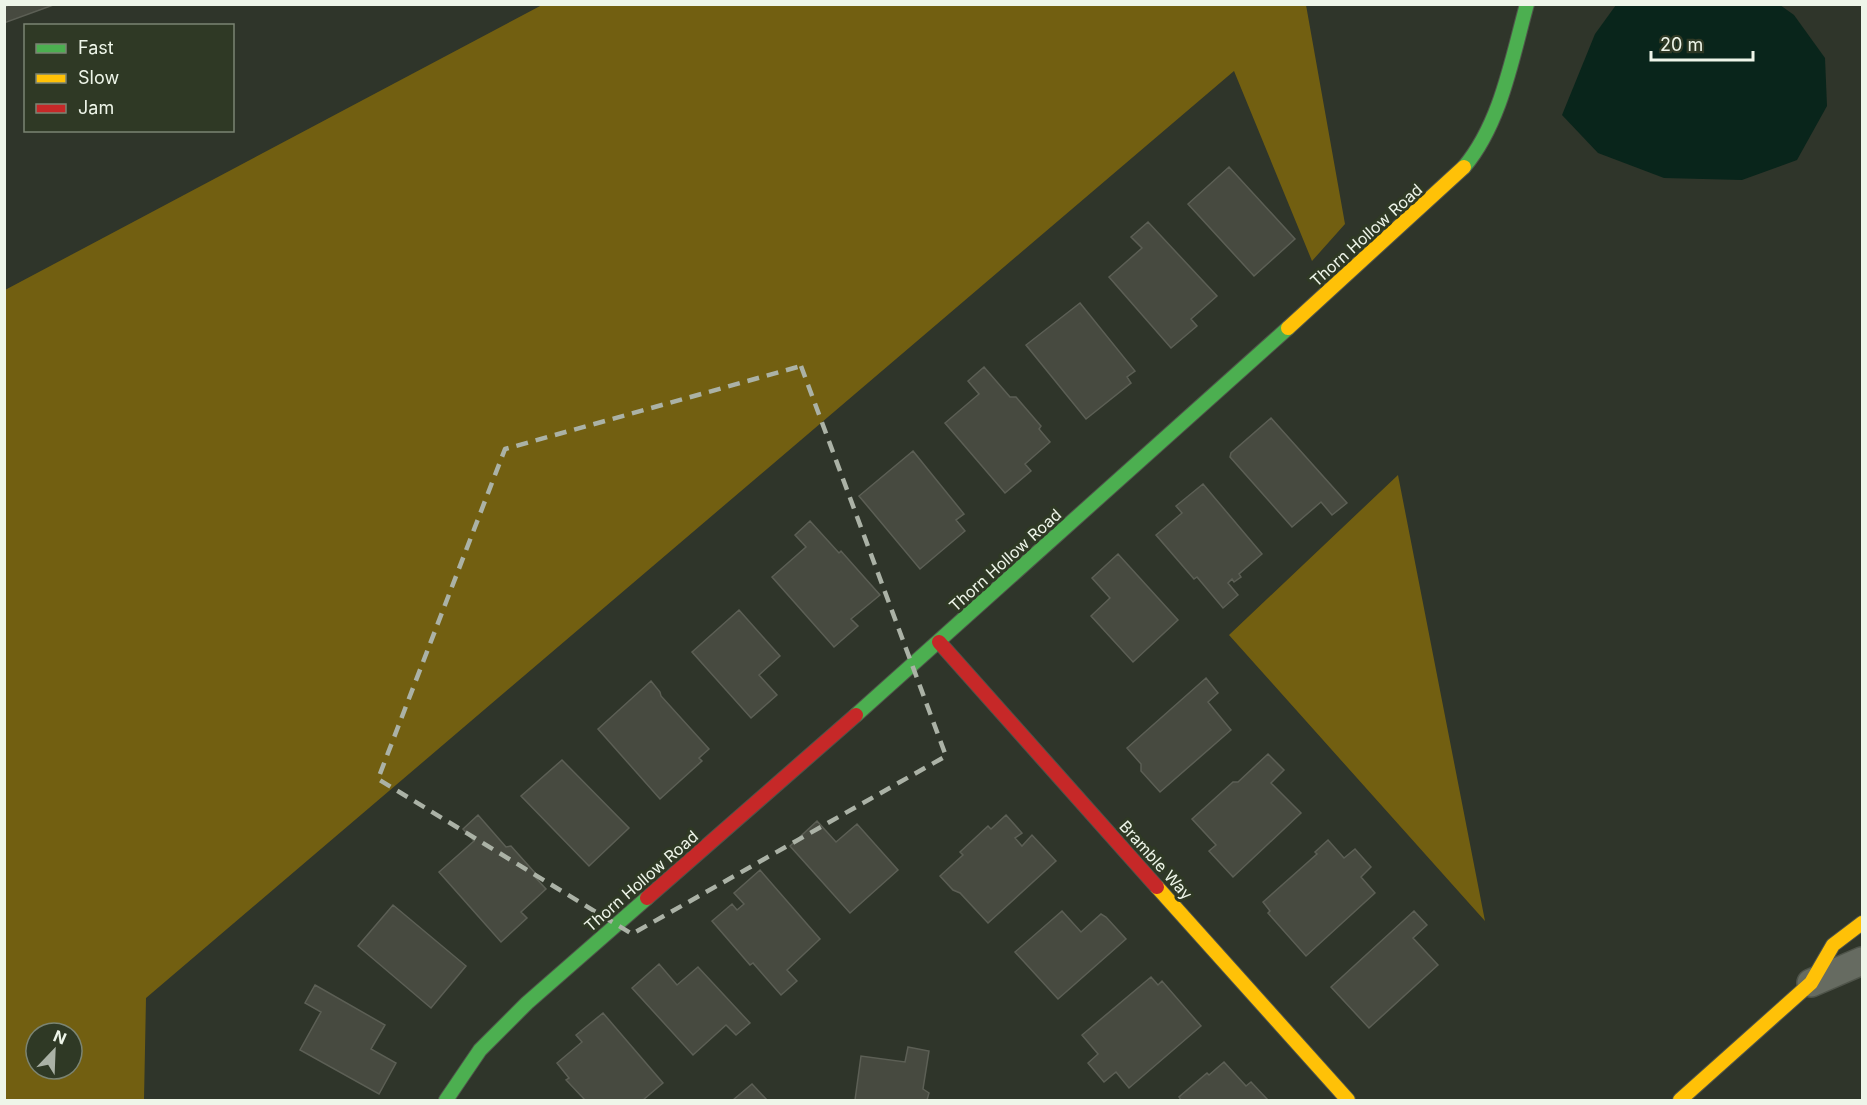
<svg xmlns="http://www.w3.org/2000/svg" width="1867" height="1105" viewBox="0 0 1867 1105" font-family="Inter,sans-serif">
<style>
.forest{fill:#725f11;fill-rule:evenodd}
.water{fill:#09251b}
.building{fill:#474a40;stroke:#5c5f55;stroke-width:1.5}
.lines{fill:none;stroke-linecap:round;stroke-linejoin:round}
.street-casing{stroke:#4f544a;stroke-width:30}
.fast-casing{stroke:#4f544a;stroke-width:16}
.slow-casing{stroke:#4f544a;stroke-width:16}
.jam-casing{stroke:#4f544a;stroke-width:16}
.street{stroke:#666b61;stroke-width:27}
.fast{stroke:#4caf50;stroke-width:14}
.slow{stroke:#ffc107;stroke-width:14}
.jam{stroke:#c62828;stroke-width:14}
.marked{fill:none;stroke:#abb2a6;stroke-width:4.5;stroke-dasharray:12 8;stroke-linejoin:round}
.labels{text-anchor:middle;stroke-width:6;stroke-linejoin:round;paint-order:stroke}
.street-label{font-size:16px;fill:#eef5e9;stroke:#2f3925}
</style>
<rect width="100%" height="100%" fill="#2f352a"/>
<path class="forest" d="M542,5H1306L1345,224L1312,261L1234,71L146,998L144,1100H5V290ZM36,1033H72V1069H36Z
M1398,475L1485,921L1229,635Z"/>
<path class="water" d="M1616,5H1780L1794,15L1825,58L1827,106L1797,160L1742,180L1664,178L1598,153L1562,115L1595,34Z"/>
<path class="building" d="M11,4H56L4,23V7Z
M1229,167L1295,239L1254,276L1188,204Z
M1148,222L1217,296L1191,319L1197,326L1171,348L1109,277L1142,248L1131,237Z
M1080,303L1135,371L1127,377L1131,383L1086,419L1026,345Z
M984,367L1010,397H1016L1041,426L1039,429L1050,442L1025,464L1031,471L1005,493L945,423L979,394L968,381Z
M1271,418L1347,503L1332,515L1321,502L1292,527L1230,457L1231,453Z
M913,451L964,514L956,520L965,531L920,569L859,496Z
M1203,484L1262,554L1239,574L1241,577L1234,582L1232,579L1228,583L1238,595L1223,608L1197,577L1194,579L1156,535L1182,513L1176,506Z
M810,521L839,553L841,551L880,595L851,619L858,626L834,647L772,577L806,547L795,535Z
M1118,554L1178,620L1133,662L1091,616L1110,598L1092,578Z
M739,610L780,656L759,675L777,695L751,718L692,652Z
M1206,678L1218,693L1208,702L1231,730L1160,792L1141,771V764L1127,748Z
M651,681L660,692L661,696L709,749L699,758L702,761L660,799L598,729Z
M1268,754L1284,770L1271,783L1301,813L1233,877L1209,851L1216,845L1192,819L1233,782H1238Z
M562,760L629,828L589,866L521,796Z
M478,815L506,847L511,846L536,874L534,876L546,889L521,912L527,918L501,942L439,872L474,841L463,829Z
M1006,815L1022,833L1015,838L1022,846L1032,835L1056,861L988,923L960,893L953,890L940,876L963,855L960,852L988,826L991,829Z
M817,821L836,842L857,824L898,870L850,913L790,846Z
M1328,840L1344,858L1355,849L1371,867L1361,877L1375,893L1306,956L1268,913L1270,911L1263,902L1317,854L1315,852Z
M760,870L820,939L787,970L797,981L781,995L753,963L750,965L712,921L732,904L737,910L744,904L734,893Z
M393,905L466,966L431,1008L358,946Z
M1062,911L1081,932L1101,914L1106,917L1126,939L1058,999L1015,952Z
M1414,911L1427,925L1413,938L1438,965L1369,1028L1331,987Z
M659,964L677,985L698,967L750,1023L736,1035L726,1025L693,1055L632,988Z
M1151,977L1158,985L1162,981L1201,1026L1129,1088L1116,1072L1104,1082L1088,1063L1098,1054L1082,1035Z
M315,985L385,1025L371,1049L396,1063L379,1094L300,1050L321,1012L305,1003Z
M603,1013L663,1083L643,1100H585L566,1080L569,1078L557,1063L582,1042L576,1035Z
M908,1047L929,1051L923,1089L929,1093L927,1100H855L861,1056L905,1062Z
M1224,1062L1246,1086L1251,1082L1268,1100H1181L1179,1097L1207,1073L1209,1075Z
M752,1084L767,1100H733Z"/>
<g class="lines">
<defs>
<path id="street" d="M1811,983L1862,961"/>
<path id="fast" d="M1464,167C1501,123 1512,58 1527,4
M856,715L1288,328
M446,1100L480,1050L527,1003L647,898"/>
<path id="slow" d="M1288,328L1464,167
M1157,887L1348,1100
M1680,1100L1811,983L1833,945L1862,923"/>
<path id="jam" d="M939,642L1157,887
M647,898L856,715"/>
</defs>
<use href="#street" class="street-casing"/>
<use href="#fast" class="fast-casing"/>
<use href="#slow" class="slow-casing"/>
<use href="#jam" class="jam-casing"/>
<use href="#street" class="street"/>
<use href="#fast" class="fast"/>
<use href="#slow" class="slow"/>
<use href="#jam" class="jam"/>
</g>
<path class="marked" d="M801,366L946,756L632,934L378,779L505,449Z"/>
<g class="labels">
<g class="street-label">
<text transform="translate(1366 235) rotate(-42)" y="6">Thorn Hollow Road</text>
<text transform="translate(1005 560) rotate(-42)" y="6">Thorn Hollow Road</text>
<text transform="translate(1156 860) rotate(48)" y="6">Bramble Way</text>
<text transform="translate(641 881) rotate(-41)" y="6">Thorn Hollow Road</text>
</g>
</g>
<rect width="1867" height="1105" fill="none" stroke="#eef5e9" stroke-width="12"/>
<rect x="24" y="24" width="210" height="108" fill="#2f3925" stroke="#7b8473" stroke-width="1.5"/>
<rect x="36" y="44" width="30" height="9" fill="#4caf50" stroke="#7b8473" stroke-width="1.5"/>
<text x="78" y="54" font-size="18" fill="#eef5e9">Fast</text>
<rect x="36" y="74" width="30" height="9" fill="#ffc107" stroke="#7b8473" stroke-width="1.5"/>
<text x="78" y="84" font-size="18" fill="#eef5e9">Slow</text>
<rect x="36" y="104" width="30" height="9" fill="#c62828" stroke="#7b8473" stroke-width="1.5"/>
<text x="78" y="114" font-size="18" fill="#eef5e9">Jam</text>
<g transform="translate(54 1051) rotate(23)"><circle r="28" fill="#2f3925" stroke="#7b8473" stroke-width="1.5"/>
<path d="M0-4.5L10 22L0 15L-10 22Z" fill="#abb2a6"/>
<text y="-9" font-size="16" font-weight="bold" text-anchor="middle" fill="#eef5e9">N</text>
</g>
<path d="M1651 51v9h102v-9" fill="none" stroke="#eef5e9" stroke-width="3"/>
<text x="1660" y="51" font-size="18" fill="#eef5e9" stroke="#2f3925" stroke-width="4.5" paint-order="stroke">20 m</text>
</svg>
